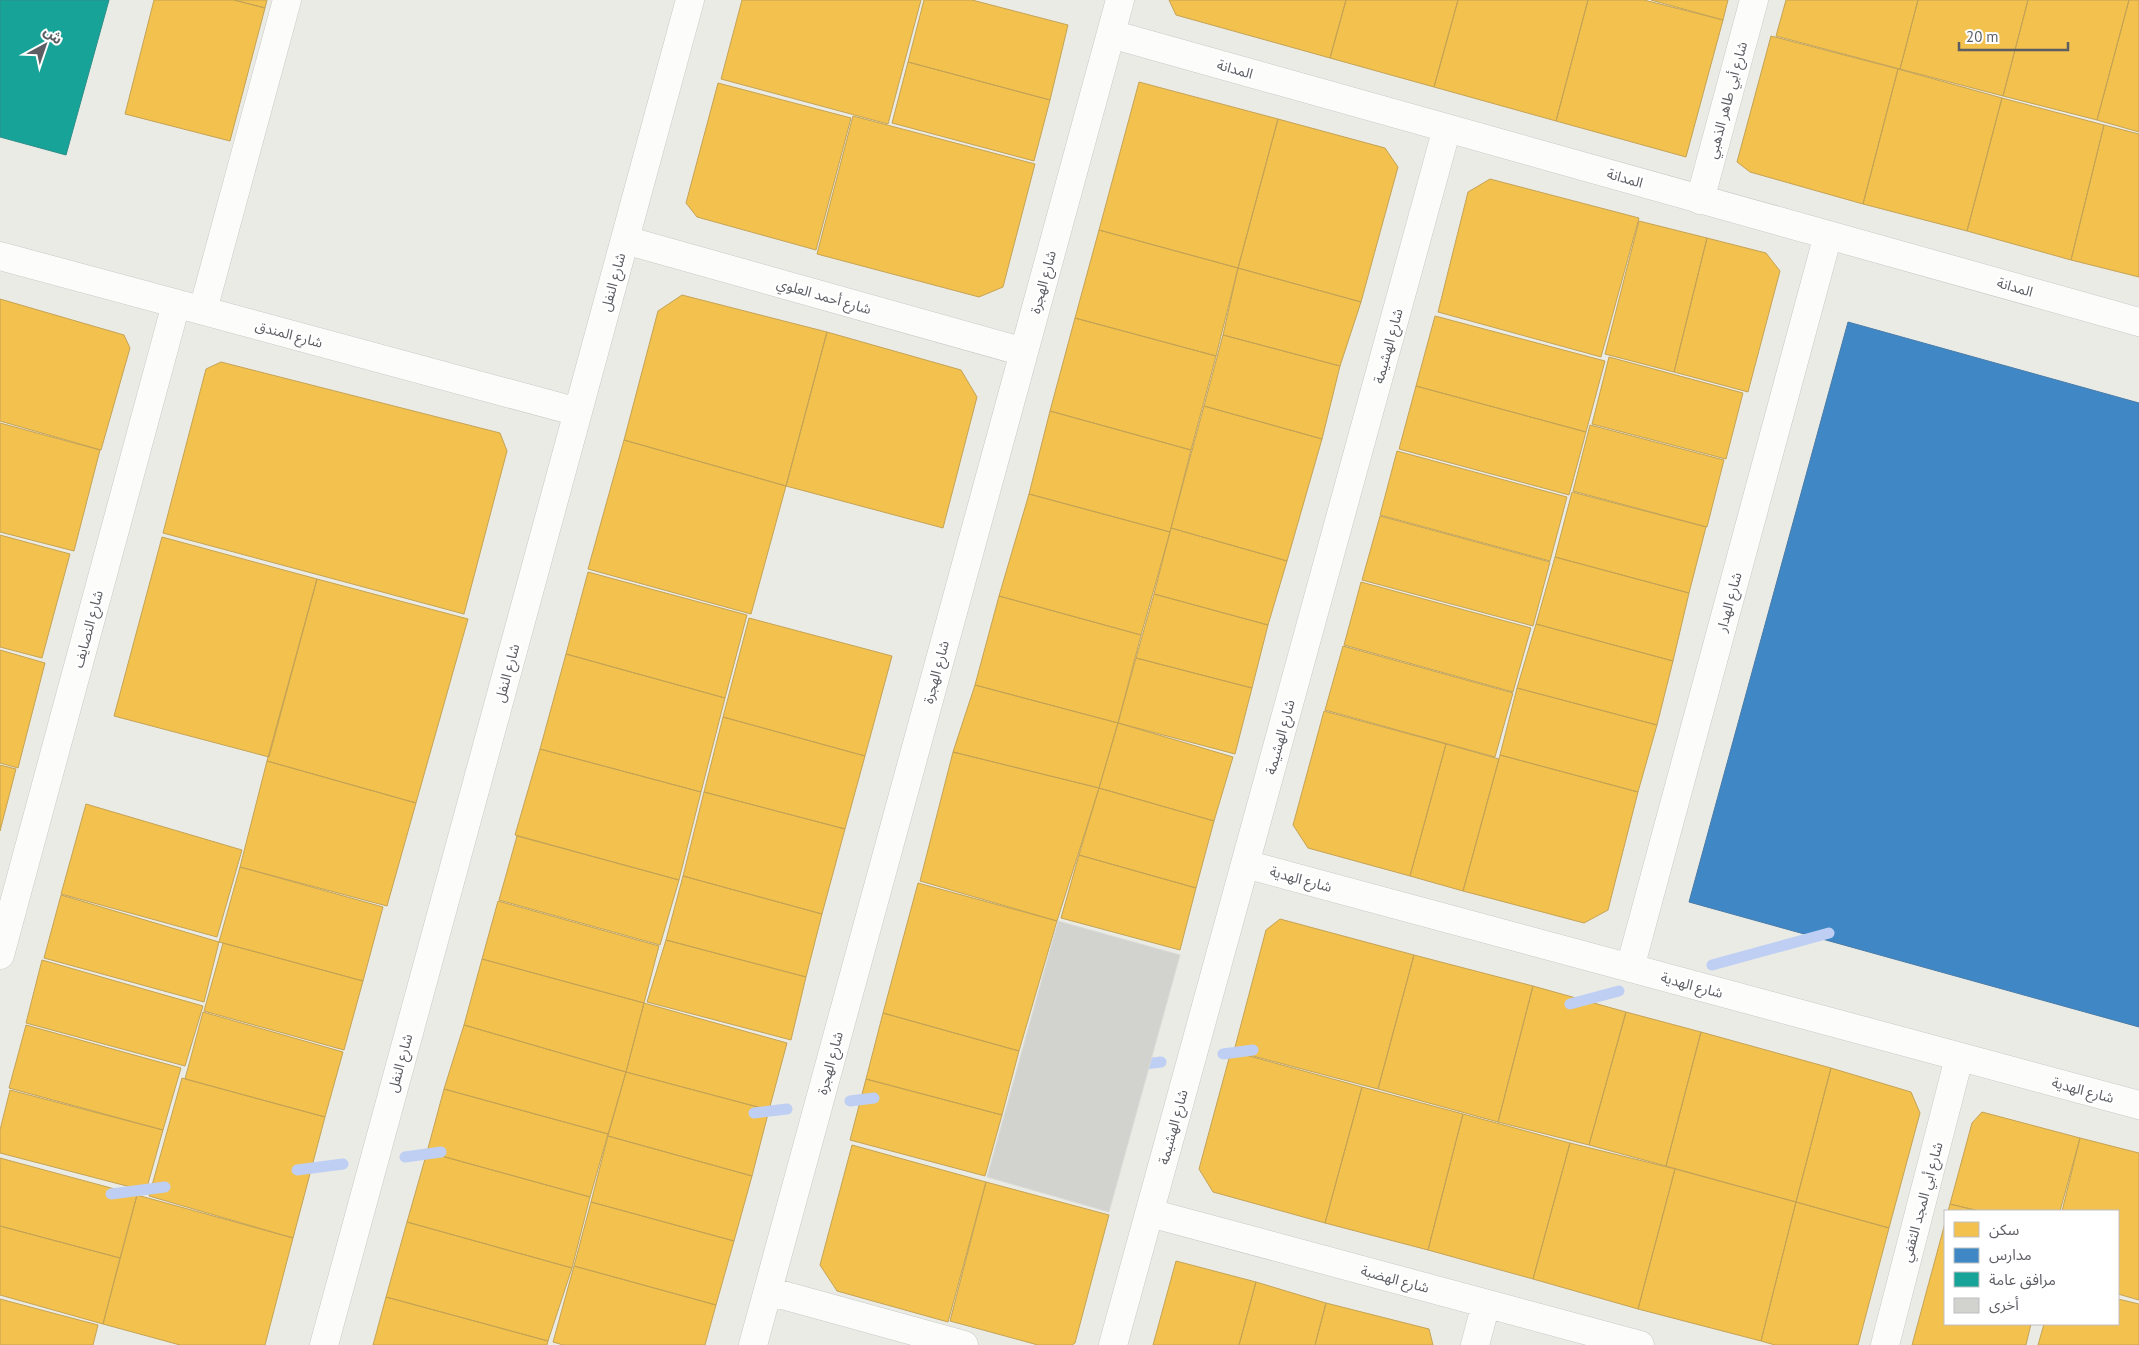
<svg xmlns="http://www.w3.org/2000/svg" width="2139" height="1345" viewBox="0 0 2139 1345" font-family="'PT Sans','Noto Sans Arabic',sans-serif">
<style>
.homes{fill:#f2c14e;stroke:#c5a355}
.schools{fill:#3f88c5;stroke:#487ba8}
.public{fill:#17a398;stroke:#2c8e88}
.lines{fill:none;stroke-linecap:round;stroke-linejoin:round}
.stream{stroke:#becff3;stroke-width:11}
.building{fill:#d2d2cf;stroke:#dadad6}
.street-casing{stroke:#c8c8c6;stroke-width:29}
.street{stroke:#fcfcfb;stroke-width:28}
.labels{text-anchor:middle;stroke-width:5;stroke-linejoin:round;paint-order:stroke}
.street-label{font-size:14px;fill:#5c5e64;stroke:#fff}
</style>
<rect width="100%" height="100%" fill="#ebebe6"/>
<path class="homes" d="M154,0H234L265,8L230,141L125,114Z
M234,0H267L265,8Z
M742,0H921L888,124L721,79Z
M924,0H972L1068,25L1050,100L908,62Z
M1169,0H1346L1330,58L1176,15Z
M1346,0H1458L1434,87L1330,58Z
M1458,0H1588L1556,121L1434,87Z
M1588,0H1644L1723,20L1686,157L1556,121Z
M1651,0H1728L1723,20Z
M1786,0H1918L1900,69L1776,36Z
M1918,0H2028L2003,96L1900,69Z
M2028,0H2129L2097,120L2003,96Z
M2129,0H2139V132L2097,120Z
M1771,36L1898,69L1863,204L1750,172L1737,162Z
M908,62L1050,100L1034,161L892,123Z
M1898,69L2002,98L1967,231L1863,204Z
M1139,82L1278,119L1238,268L1099,230Z
M718,83L851,118L816,250L697,217L686,203Z
M2002,98L2104,125L2071,260L1967,231Z
M853,116L1035,164L1003,287L979,297L817,254Z
M1278,119L1385,148L1398,167L1361,302L1238,268Z
M2104,125L2139,134V277L2071,260Z
M1490,179L1639,218L1601,357L1438,312L1468,192Z
M1639,221L1707,238L1674,372L1605,354Z
M1099,230L1238,268L1216,356L1075,318Z
M1707,238L1766,253L1780,271L1748,392L1674,372Z
M1238,268L1361,302L1340,366L1223,335Z
M682,295L827,332L786,486L624,440L658,311Z
M0,299L124,335L130,348L101,450L0,421Z
M1435,316L1605,361L1586,432L1416,386Z
M1075,318L1216,356L1191,450L1050,411Z
M827,332L961,370L977,397L943,528L786,486Z
M1223,335L1340,366L1322,439L1204,406Z
M1609,357L1743,393L1726,459L1592,424Z
M221,362L500,433L507,451L464,614L163,533L206,369Z
M1416,386L1586,432L1569,495L1399,449Z
M1204,406L1322,439L1287,561L1171,528Z
M1050,411L1191,450L1170,532L1029,494Z
M0,423L100,450L74,551L0,532Z
M1590,425L1724,460L1707,527L1573,491Z
M624,440L786,486L751,614L588,569Z
M1397,451L1567,497L1550,561L1380,515Z
M1572,492L1706,527L1689,593L1555,557Z
M1029,494L1170,532L1141,635L999,596Z
M1380,516L1550,562L1533,626L1362,580Z
M1171,528L1287,561L1268,625L1154,594Z
M0,535L70,554L42,658L0,647Z
M162,537L317,579L269,757L114,716Z
M1555,557L1689,593L1673,661L1536,624Z
M588,572L747,615L725,698L566,654Z
M317,579L468,619L416,803L267,761Z
M1361,582L1531,628L1513,692L1344,645Z
M1154,594L1268,625L1252,688L1136,658Z
M999,596L1141,635L1118,723L975,685Z
M749,618L892,656L865,756L723,717Z
M1536,624L1673,661L1657,725L1517,688Z
M1343,646L1513,693L1495,757L1325,710Z
M0,650L45,663L18,768L0,763Z
M566,654L725,698L701,792L540,749Z
M1136,658L1252,688L1235,754L1118,723Z
M975,685L1118,723L1099,788L953,752Z
M1517,688L1657,725L1638,792L1500,755Z
M1324,711L1446,744L1410,876L1308,848L1293,825Z
M723,717L865,756L845,829L704,792Z
M1118,723L1233,757L1214,821L1099,788Z
M1446,744L1499,759L1463,891L1410,876Z
M540,749L701,792L679,880L515,835Z
M953,752L1099,788L1057,921L920,881Z
M1500,755L1638,792L1608,910L1584,923L1463,891Z
M267,761L416,803L387,906L240,867Z
M0,765L16,769L0,831Z
M1099,788L1214,821L1196,888L1079,855Z
M704,792L845,829L822,914L683,876Z
M86,804L242,850L217,937L61,894Z
M517,836L679,880L660,945L499,900Z
M1079,855L1196,888L1180,950L1061,918Z
M240,867L383,907L363,981L219,942Z
M683,876L822,914L806,977L666,940Z
M918,883L1057,921L1019,1051L883,1013Z
M61,895L219,942L204,1002L44,958Z
M498,901L659,946L644,1003L482,959Z
M1280,919L1414,955L1378,1089L1234,1051L1266,930Z
M666,940L806,977L791,1040L647,1002Z
M223,943L363,981L344,1050L204,1011Z
M1414,955L1533,986L1498,1122L1378,1089Z
M482,959L644,1003L626,1072L464,1025Z
M42,960L203,1006L185,1066L26,1023Z
M1533,986L1626,1012L1589,1145L1498,1122Z
M644,1003L787,1043L769,1110L626,1072Z
M203,1012L343,1052L325,1117L185,1079Z
M1626,1012L1701,1032L1666,1166L1589,1145Z
M883,1013L1019,1051L1002,1115L866,1079Z
M26,1025L181,1068L163,1130L9,1088Z
M464,1025L626,1072L608,1134L444,1089Z
M1701,1032L1831,1068L1796,1202L1666,1166Z
M1231,1051L1362,1087L1325,1223L1213,1192L1199,1169Z
M1831,1068L1911,1092L1920,1113L1889,1228L1796,1202Z
M626,1072L769,1110L752,1176L608,1136Z
M182,1078L325,1117L293,1238L149,1196Z
M866,1079L1002,1115L985,1176L850,1140Z
M1362,1087L1463,1114L1428,1250L1325,1223Z
M444,1089L608,1134L590,1197L427,1152Z
M10,1090L163,1130L146,1191L0,1153V1130Z
M1982,1112L2080,1138L2060,1211H1979L1950,1204L1972,1123Z
M1463,1114L1570,1143L1533,1279L1428,1250Z
M608,1136L752,1176L734,1241L591,1202Z
M2080,1138L2139,1153V1300L2118,1294V1211H2062Z
M1570,1143L1675,1169L1638,1309L1533,1279Z
M852,1145L986,1182L948,1322L837,1291L820,1265Z
M427,1152L590,1197L572,1268L407,1222Z
M0,1158L137,1195L120,1258L0,1226Z
M1675,1169L1796,1202L1761,1341L1638,1309Z
M986,1182L1109,1215L1075,1343L1072,1345H1038L950,1321Z
M137,1195L293,1238L265,1345H180L103,1324Z
M591,1202L734,1241L716,1305L574,1266Z
M1796,1202L1889,1228L1858,1345H1775L1761,1341Z
M1950,1204L1979,1211H1948Z
M407,1222L572,1268L548,1341L386,1297Z
M1945,1223V1324H2031L2026,1345H1912Z
M0,1226L120,1258L103,1324L0,1295Z
M1176,1261L1256,1282L1239,1345H1153Z
M574,1266L716,1305L705,1345H563L553,1342Z
M1256,1282L1326,1303L1315,1345H1239Z
M386,1297L548,1341L547,1345H373Z
M0,1299L98,1325L93,1345H0Z
M2118,1299L2139,1304V1345H2038L2044,1324H2118Z
M1326,1303L1429,1329L1433,1345H1315Z"/>
<path class="schools" d="M1848,322L2139,403V1027L1689,902Z"/>
<path class="public" d="M0,0H109L66,155L0,137Z"/>
<g class="lines">
<path class="stream" d="M1712,965L1829,933
M1570,1004L1619,991
M1223,1054L1253,1050
M1136,1065L1161,1062
M850,1101L874,1098
M754,1113L787,1109
M405,1157L441,1152
M297,1170L343,1164
M111,1194L165,1187"/>
</g>
<path class="building" d="M1058,921L1180,955L1109,1212L987,1177Z"/>
<g class="lines">
<defs>
<path id="street" d="M1111,34L2139,322
M1700,200L1754,0
M625,240L1024,352
M0,256L578,412
M203,310L287,0
M1245,864L2139,1105
M0,955L176,304
M1630,968L1828,235
M1150,1213L1640,1345
M768,1291L964,1345
M324,1345L690,0
M753,1345L1120,0
M1113,1345L1447,128
M1475,1345L1486,1304
M1885,1345L1959,1058"/>
</defs>
<use href="#street" class="street-casing"/>
<use href="#street" class="street"/>
</g>
<g class="labels">
<g class="street-label">
<text transform="translate(1235 69) rotate(16)" y="5">المدانة</text>
<text transform="translate(1727 100) rotate(-75)" y="5">شارع أبي طاهر الذهبي</text>
<text transform="translate(1625 178) rotate(16)" y="5">المدانة</text>
<text transform="translate(613 282) rotate(-75)" y="5">شارع النفل</text>
<text transform="translate(1043 282) rotate(-75)" y="5">شارع الهجرة</text>
<text transform="translate(2015 287) rotate(16)" y="5">المدانة</text>
<text transform="translate(824 296) rotate(16)" y="5">شارع أحمد العلوي</text>
<text transform="translate(289 334) rotate(15)" y="5">شارع المندق</text>
<text transform="translate(1388 346) rotate(-75)" y="5">شارع الهشيمة</text>
<text transform="translate(1729 602) rotate(-75)" y="5">شارع الهدار</text>
<text transform="translate(88 629) rotate(-75)" y="5">شارع النصايف</text>
<text transform="translate(936 672) rotate(-75)" y="5">شارع الهجرة</text>
<text transform="translate(507 673) rotate(-75)" y="5">شارع النفل</text>
<text transform="translate(1280 737) rotate(-75)" y="5">شارع الهشيمة</text>
<text transform="translate(1301 879) rotate(15)" y="5">شارع الهدية</text>
<text transform="translate(1692 985) rotate(15)" y="5">شارع الهدية</text>
<text transform="translate(400 1063) rotate(-75)" y="5">شارع النفل</text>
<text transform="translate(830 1063) rotate(-75)" y="5">شارع الهجرة</text>
<text transform="translate(2083 1090) rotate(15)" y="5">شارع الهدية</text>
<text transform="translate(1173 1127) rotate(-75)" y="5">شارع الهشيمة</text>
<text transform="translate(1922 1202) rotate(-75)" y="5">شارع أبي المجد الثقفي</text>
<text transform="translate(1395 1279) rotate(15)" y="5">شارع الهضبة</text>
</g>
</g>
<rect x="1944" y="1210" width="175" height="115" fill="#ffffff" stroke="#bebfc1"/>
<rect x="1954" y="1222" width="25" height="15" fill="#f2c14e" stroke="#bebfc1"/>
<text x="1989" y="1235" font-size="15" fill="#5c5e64">سكن</text>
<rect x="1954" y="1248" width="25" height="15" fill="#3f88c5" stroke="#bebfc1"/>
<text x="1989" y="1260" font-size="15" fill="#5c5e64">مدارس</text>
<rect x="1954" y="1272" width="25" height="15" fill="#17a398" stroke="#bebfc1"/>
<text x="1989" y="1285" font-size="15" fill="#5c5e64">مرافق عامة</text>
<rect x="1954" y="1298" width="25" height="15" fill="#d2d2cf" stroke="#bebfc1"/>
<text x="1989" y="1310" font-size="15" fill="#5c5e64">أخرى</text>
<g transform="translate(45 45) rotate(40)" stroke="#ffffff" stroke-width="4" paint-order="stroke">
<path d="M0-4L9 19L0 12L-9 19Z" fill="#5c5e64"/>
<text y="-8" font-size="14" font-weight="bold" text-anchor="middle" fill="#5c5e64">ش</text>
</g>
<path d="M1959 42v8h109v-8" fill="none" stroke="#5c5e64" stroke-width="2.5"/>
<text x="1966" y="42" font-size="15" fill="#5c5e64" stroke="#ffffff" stroke-width="4" paint-order="stroke">20 m</text>
</svg>
